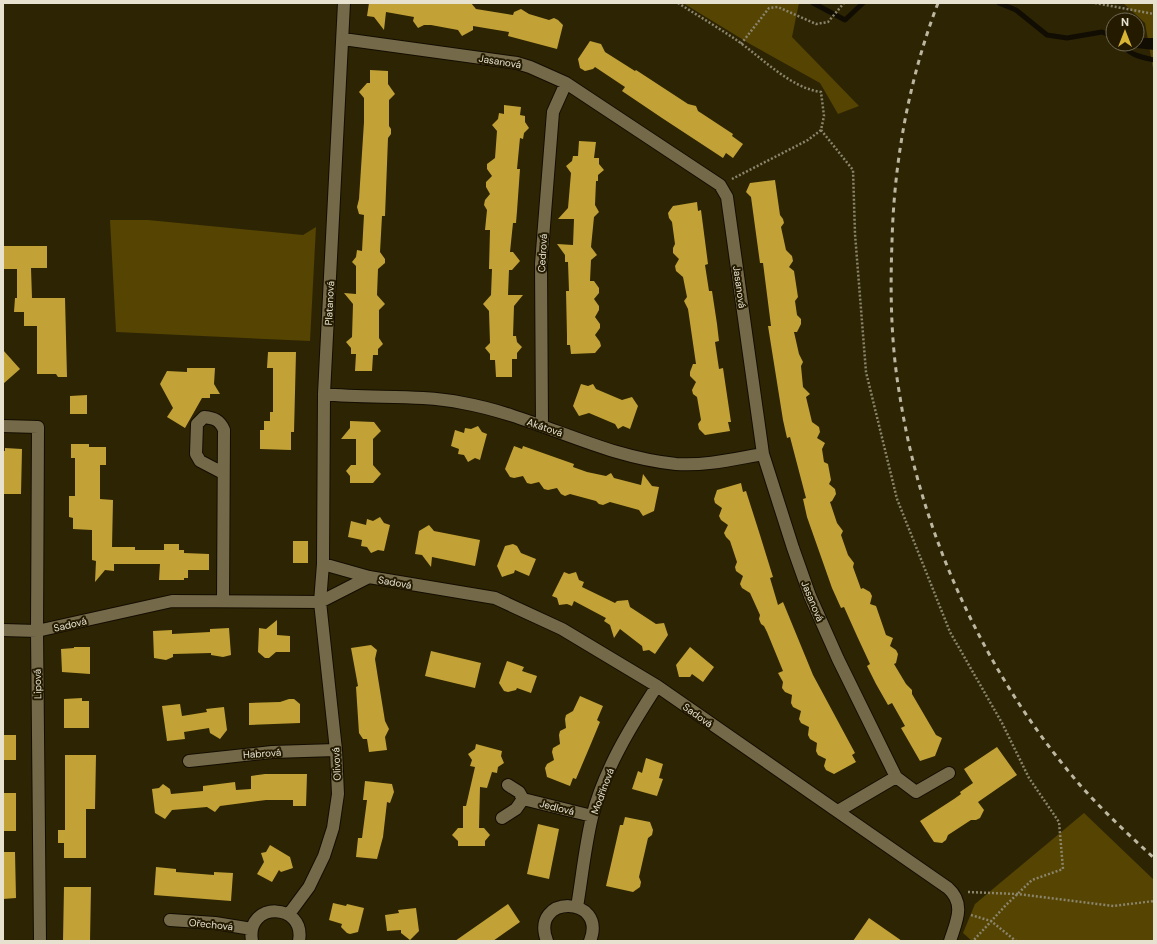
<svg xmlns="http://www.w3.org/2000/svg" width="1157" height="944" viewBox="0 0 1157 944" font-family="'DM Sans',sans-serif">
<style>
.green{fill:#554402}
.water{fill:#110d02}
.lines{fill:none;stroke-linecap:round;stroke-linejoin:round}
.stream{stroke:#110d02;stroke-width:5}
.building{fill:#c2a236}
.minor-casing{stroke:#140d00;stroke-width:14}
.path{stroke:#8b856c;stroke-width:2.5;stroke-dasharray:2 2;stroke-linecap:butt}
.minor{stroke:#746a49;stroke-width:12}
.rail{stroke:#bdb7a2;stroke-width:3;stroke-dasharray:5 5;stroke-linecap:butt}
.labels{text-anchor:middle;stroke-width:4;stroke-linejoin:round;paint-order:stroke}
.street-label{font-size:10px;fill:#e7e2d0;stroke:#231a00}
</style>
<rect width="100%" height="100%" fill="#2d2404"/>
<path class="green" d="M683,3H799L792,37L859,106L838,114L820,83L750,44Z
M1123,3H1154V74L1145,23Z
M110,220H148L303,235L316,227L310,341L116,332Z
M1084,813L1154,880V941H972L963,933L975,904Z"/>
<path class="water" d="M1137,38H1154V50L1137,48Z"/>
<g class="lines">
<path class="stream" d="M813,3L845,20L863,3
M999,3L1016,10L1047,35L1067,38L1102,32L1113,36
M1121,44C1130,55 1140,57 1154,60"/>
</g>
<path class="building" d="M369,3H471L476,9L513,15L514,12L521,9L529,14L549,20L554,18L558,20L563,25L557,49L508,36L509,32L473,26V30L462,36L458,30L431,25H424L418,28L413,21L414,17L386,12L384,30L374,17L367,16Z
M590,41L601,44L605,52L635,71L636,70L688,104L696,106L698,111L733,134L732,136L743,144L733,158L726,153L723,158L662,118L622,91L625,87L595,67L593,69L585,71L580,68L578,59Z
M370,70L388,71V84L395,94L389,100V126L391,129V134L388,138L385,216H382L380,252L385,259V263L378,269L377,295L385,304L379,310V338L383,344L378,349V355H373L372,371H355L356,354H351V348L346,342L352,337L353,304L344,293L356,294V266L352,262L356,257L357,250L362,251L364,215L359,214L357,207L359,199L364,122V98L359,92L367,83H370Z
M504,105L521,107L520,115L525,116V122L529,128L524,133L523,139L520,138L517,169H520L517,211L516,223H513L510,252H513L520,261L512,270H509L508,295H523L514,306L513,336H516L517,342L522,347L517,353V359H512V377H496L495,360H490V354L485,348L490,343L489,311L483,304L491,295L492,269H489L490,230H485L487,210L484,205L485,200L490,194L486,187V182L492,176L487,169V164L495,158L497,131L492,125L498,119L499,113L504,114Z
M579,141L596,142L594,158H599V164L604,170L598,175V181H596L595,205L599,212L594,217L591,247L597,255L591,260L590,281H594L599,288V293L594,299L599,306V310L595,317L600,324V328L595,335L600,342L601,346L595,353L571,354L570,345H567V336L566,291H569L568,262H565V255L557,244L573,245L574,219H558L568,208L571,173L566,166L572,161L573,156H578Z
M775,180L780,215L783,219L784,223L781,227L786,250L792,256L793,261L789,267L794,271L798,297L795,301L797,315L801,319V324L797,332H794L799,354L803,362L801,366L803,387L810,394L806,397L812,422L819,427L820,432L817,438L825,443L822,449L824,462L828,464L831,480L829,484L835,489L836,494L832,501L830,502L837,523L843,531L841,535L848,555L854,563L853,567L861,589L863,588L870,592L872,596L870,604L876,606L886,635L893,638L890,646L896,650L898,654L896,663L894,664L906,684L912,690V694L936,735L942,738L935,756L920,761L901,728L905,726L892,703L888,705L876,684L867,666L870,664L857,636L844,607L841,608L832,588L807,517L803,499L806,498L790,437L787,438L783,420L768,326H771L763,263H760L751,197L746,192L750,183Z
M697,202L698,211L701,210L708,264L705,265L709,291H712L717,324L719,341L715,342L719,369L723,368L731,422H728L730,431L705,435L699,429L698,424L701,420L697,397L693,394L692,390L696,382L690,376V372L693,364H696L688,309L684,301L687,297L683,277L676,271L675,266L679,259L673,253V248L675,244L672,222L669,218L668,213L673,206Z
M3,246H47V268H31L32,298H65L67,377H58L56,374H37V326H24V312H14L15,298H17V269H3Z
M3,350L20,369L3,384Z
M268,352H296L294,432H291V450L260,449V430H264V421H270V412H273V368H267Z
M187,368H215L214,384L220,394H210V398H202L185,428L167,417L173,408L160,384L167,371L187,372Z
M581,384L588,386L593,384L596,389L622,400L632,397L638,406L630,429L623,426L618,429L615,424L589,413L579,416L573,406Z
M87,395V414H70V396Z
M350,421L374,422L381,431L373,439V465L381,474L373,483H350V476L346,471L351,465H356V439H341L350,428Z
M478,426L482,432L487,434L480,460L475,458L468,462L464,455L458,454L459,449L451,446L455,430L464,433L465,428L471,429Z
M71,444H89V447H106V465H100V499L113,500L112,547H135V550H164V544H179V550H184V553L209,554V570H188V578H184V580H159L160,564H114V571L105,570L95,582L96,561L92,560V530L73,529V518L69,517V496H75V458H71Z
M514,446L522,449L523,446L574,464L573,467L587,472L606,476L611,473L614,478L641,485L643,474L652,486L659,487L654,511L643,516L639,510L610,502L603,505L599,504L596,501L570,494L565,496L561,494L557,488L548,490L544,489L539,482L531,484L527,483L523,476L514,478L510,477L505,469Z
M5,448L22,449L21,494H4L3,451H5Z
M741,483L743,492L746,491L760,535L773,577L770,578L778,605L783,602L813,675L855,753L852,755L856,762L834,774L826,770L824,766L826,759L818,755L816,751L817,743L810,739L808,735L809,727L801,723L799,719L801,711L793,707L791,703L792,695L785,692L782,688L783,682L778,673L783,671L767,632L764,626L761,624L759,619L760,615L750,593L742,588L740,584L743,576L736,571L735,567L737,562L730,541L726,537L724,533L728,525L721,520L719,516L722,508L715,503L714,499L717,490Z
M380,517L384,523L390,525L384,551L378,550L371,553L367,547L361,546L362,540L348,537L351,521L366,525L367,519L373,521Z
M429,525L434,531L480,540L475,566L432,557L431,567L422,555L415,554L419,531Z
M293,541H308V563H293Z
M513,544L517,546L521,553L536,559L529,576L515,570L514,573L502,577L497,566L505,546Z
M564,572L569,574L576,572L579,580L584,582L582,587L615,603L617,601L628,600L630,607L656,624L664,623L668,635L655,654L649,650L643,651L642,646L620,629L614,638L610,625L604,621L606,618L574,601L572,606L567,604L559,605L557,598L552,596Z
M277,620V635L290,636V652H276L269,658H265L258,652L259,628L266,629Z
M229,628L231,655L223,657L211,655V653L173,654V657L166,660L154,658L153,631L172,630V634L210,632V629Z
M371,645L377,650L375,659L378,678L385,721L389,729L385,737L387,750L369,752L367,739H363L359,733L356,687L358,686L351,648Z
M74,647H90V674L62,672L61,649L74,648Z
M690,647L714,667L703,682L692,674L690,677H679L676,665Z
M431,651L481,663L475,688L425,676Z
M507,661L524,667L522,671L537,676L531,693L517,688L516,690L508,692L504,691L499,683Z
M580,696L603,706L597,720L600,722L590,746L576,779L573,778L570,786L547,777L545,768L547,764L554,760L552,752L553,748L560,744L559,735L560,731L566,728L565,719L566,715L573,711Z
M82,698V701H89V728H64V699Z
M289,699H294L300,704V723L249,725V703L280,702Z
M180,704L182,716L207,712L206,709L224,707L227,730L220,739L210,733L209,728L184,732L185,739L167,741L162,706Z
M3,735H16V760H3Z
M476,744L502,751L501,756L504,763L498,767L497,773L492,772L487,788L480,787L479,828H484L490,835L485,841V846H458V841L452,835L458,828H463V806H466L475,767L470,766L472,760L468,754L475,749Z
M997,747L1017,775L978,802L984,810L980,818L976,820H971L948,835L946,840L942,843L934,842L920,821L954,799L961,794L960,792L973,783L964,769Z
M65,755H96L95,809H86V858H64V843H58V830H65Z
M646,758L663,764L659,778L663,779L657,796L632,789L638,771L642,773Z
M265,774H307L306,806H293V800H266L220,806L215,812L207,807L172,810L165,819L155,813L152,789L159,788L163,784L170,789L171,794L203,791V786L235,782L236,790L251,789V776Z
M365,781L392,784L394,792L390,803L387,802L383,837L377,859L356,857L358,838H362L367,800H363Z
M3,793H16V831H3Z
M625,817L650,822L653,830L652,835L648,838L639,877L641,882L640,887L633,892L606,886L620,825H623Z
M538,824L559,829L549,879L527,874Z
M270,845L290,857L293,868L281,872L279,870L272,882L257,874L264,862L261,853L266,852Z
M3,852H15L16,898L3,899Z
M156,867L176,869V872L214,875V872L233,873L231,901L154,895Z
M64,887H91L90,941H63Z
M333,903L346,906L347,904L364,908L358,932L350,934L347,933L341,927L342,924L329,920Z
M508,904L520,922L493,941H455Z
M416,908L419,931L410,940L401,933V930L387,931L385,915L399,913L398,910Z
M869,918L902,941H853Z"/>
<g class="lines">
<defs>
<path id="minor" d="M343,39L517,63L530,67L566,83L720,185L727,197L763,454L793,548L810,596L838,659L896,777L916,792L949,773
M324,394C370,399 418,394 463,403C536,416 601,457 676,464C706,466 734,459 763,454
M3,426L38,427L37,631L40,941
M542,426L541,264L553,112L566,83
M323,564L369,577L495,598L562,629L657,686L948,888C966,904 956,922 950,941
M223,601L224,430C220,420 214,418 204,417L197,424L196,454L200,461L223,473
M3,630L37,631L172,601L320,602L369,577
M189,761L272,752L336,750
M523,799L592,816
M838,811L896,777
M502,818L516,809L523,799L519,792L508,785
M577,907C582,877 585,846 592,817C604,770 631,726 657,686
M289,914L309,887L324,856L333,828L338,794L336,750L320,602L323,564L324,394L344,3
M170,920L215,923L252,929
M252,941C245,901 306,902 299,941
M547,941C529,894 608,895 590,941"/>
</defs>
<use href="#minor" class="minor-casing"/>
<path class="path" d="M678,3C697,15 717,27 735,39C760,56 790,88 821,92L824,116L821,130L808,140L732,179
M1095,3L1154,14
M741,44L769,8L778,7L816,24L828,22L844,3
M821,130L853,170L855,234L866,372L897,499L950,632L1002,723L1029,778L1059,822L1063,869L1032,880L1006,905L973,941
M968,892L1017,894L1114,906L1154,901
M971,915L991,921L1016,941"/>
<use href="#minor" class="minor"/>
<path class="rail" d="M938,3C909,79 894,161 892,242C890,294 891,346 900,397C922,538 987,677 1080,785C1103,811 1129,835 1154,858"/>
</g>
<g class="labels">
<g class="street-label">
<text transform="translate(500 61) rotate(9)" y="4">Jasanová</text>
<text transform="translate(542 253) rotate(-87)" y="4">Cedrová</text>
<text transform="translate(740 287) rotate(82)" y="4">Jasanová</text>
<text transform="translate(329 303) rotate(-87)" y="4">Platanová</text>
<text transform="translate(545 427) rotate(19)" y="4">Akátová</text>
<text transform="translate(395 582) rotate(10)" y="4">Sadová</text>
<text transform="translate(813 601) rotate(67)" y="4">Jasanová</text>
<text transform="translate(70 624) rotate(-13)" y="4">Sadová</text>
<text transform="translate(37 684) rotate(-91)" y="4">Lipová</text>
<text transform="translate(698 715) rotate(35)" y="4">Sadová</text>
<text transform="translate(262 753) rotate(-4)" y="4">Habrová</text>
<text transform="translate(336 764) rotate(-93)" y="4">Olivová</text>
<text transform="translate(602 791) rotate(-70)" y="4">Modřínová</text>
<text transform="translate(557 807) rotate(14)" y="4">Jedlová</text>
<text transform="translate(211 924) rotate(6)" y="4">Ořechová</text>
</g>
</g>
<rect width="1157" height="944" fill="none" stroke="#e7e2d0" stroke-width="8"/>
<g transform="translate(1125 32)"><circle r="19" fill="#231a00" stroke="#716a53"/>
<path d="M0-3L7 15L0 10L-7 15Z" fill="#d8b434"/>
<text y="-6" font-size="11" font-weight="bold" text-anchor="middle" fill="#e7e2d0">N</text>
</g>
</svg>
